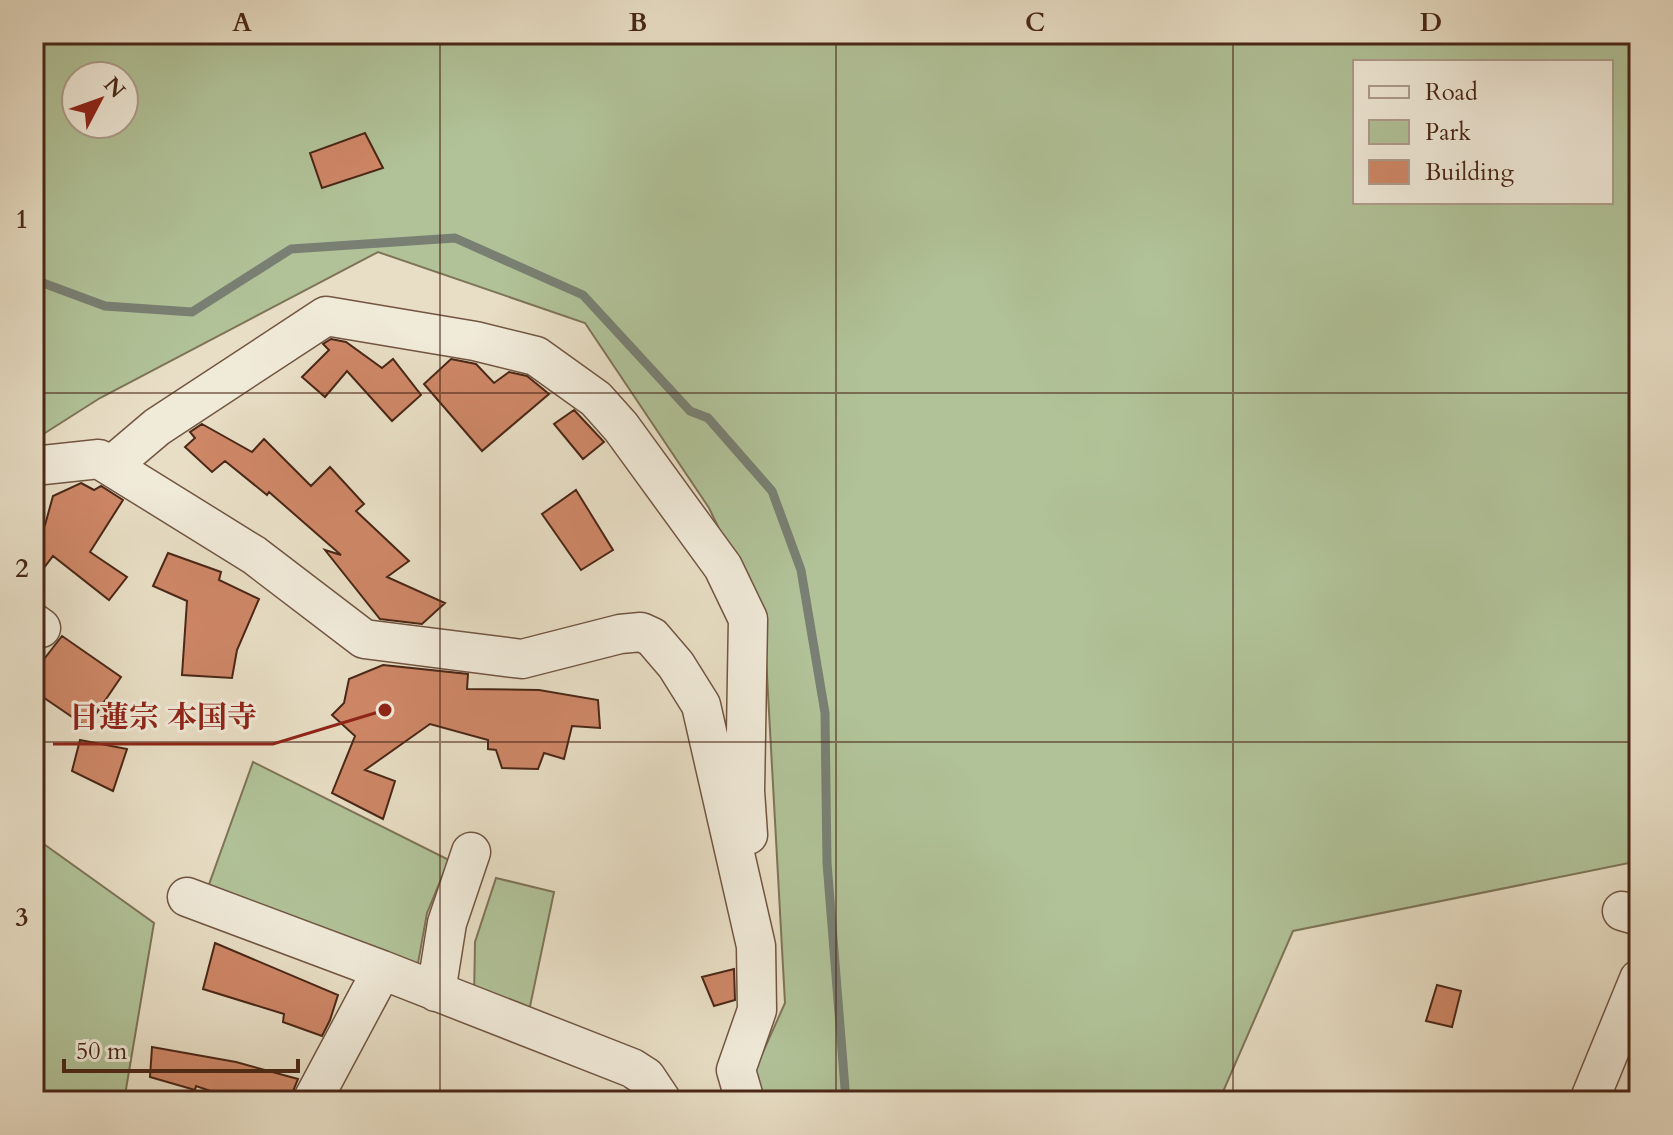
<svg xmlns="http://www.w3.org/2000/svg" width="1673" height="1135" viewBox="0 0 1673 1135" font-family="Cardo,'Noto Serif JP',serif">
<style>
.green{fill:#b1c298;stroke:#7e7458;stroke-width:2;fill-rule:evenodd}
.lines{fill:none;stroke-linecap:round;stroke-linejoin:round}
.stream{stroke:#798073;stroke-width:9}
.building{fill:#ce8767;stroke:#4a2717;stroke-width:2}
.minor-casing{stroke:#725542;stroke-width:41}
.minor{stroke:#f0ead9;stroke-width:38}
.grid{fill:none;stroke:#4a2717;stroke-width:2;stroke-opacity:0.55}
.leader{fill:none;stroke:#8f2418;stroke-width:3}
.callout-dot{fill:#8f2418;stroke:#f0ead9;stroke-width:3}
.callout-label{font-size:30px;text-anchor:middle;font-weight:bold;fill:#8f2418;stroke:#f0ead9;stroke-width:6;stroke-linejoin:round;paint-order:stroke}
.neatline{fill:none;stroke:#4a2717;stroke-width:3}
.grid-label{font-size:26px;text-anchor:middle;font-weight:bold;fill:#4a2717}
</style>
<rect width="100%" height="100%" fill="#e8dec5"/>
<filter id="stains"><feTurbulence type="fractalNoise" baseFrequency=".0025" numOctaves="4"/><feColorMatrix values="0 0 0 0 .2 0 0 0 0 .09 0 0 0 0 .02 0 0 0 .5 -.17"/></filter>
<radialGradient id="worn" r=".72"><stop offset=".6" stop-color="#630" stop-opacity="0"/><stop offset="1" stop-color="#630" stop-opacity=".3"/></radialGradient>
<path class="green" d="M34,34H1639V861L1293,931L1219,1101H764L755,1070L785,1003L764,621L709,508L585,323L378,252L100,398L34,440ZM1355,62H1611V202H1355ZM76,76H124V124H76Z
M253,762L449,860L427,913L417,969L207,890Z
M34,837L154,923L124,1101H34Z
M496,878L554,892L528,1016L474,999L475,942Z"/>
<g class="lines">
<path class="stream" d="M34,273L43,283L105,306L192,312L291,249L455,238L583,295L690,411L708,418L772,491L801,570L825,713L827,863L846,1101"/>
</g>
<path class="building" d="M365,133L383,168L322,188L310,153Z
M331,339L346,342L382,368L393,359L421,395L392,421L347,371L325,397L302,377L329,350L323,344Z
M451,359L476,364L494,383L509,372L527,376L549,394L482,451L424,384Z
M574,410L604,442L583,459L554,424Z
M202,424L252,452L264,439L311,486L330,467L364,504L356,511L409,561L387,577L445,603L422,624L380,619L325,550L341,555L269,492L267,495L225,461L212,472L185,447L195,438L190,432Z
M81,483L94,490L101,486L123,500L90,552L127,577L109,600L53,556L34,581V518L45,525L53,496Z
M576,490L613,550L581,570L542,514Z
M168,553L221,572L219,580L259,599L237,650L232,678L182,675L187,601L153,586Z
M62,636L121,677L87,727L34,691V672Z
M383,665L468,674L467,689L539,690L598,700L600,728L572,726L564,759L544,753L538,769L502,768L496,750L488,749V740L430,724L365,770L395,781L383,819L332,793L355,736L332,715L344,703L349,679Z
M80,740L127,749L113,791L72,771Z
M215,943L338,995L330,1020L322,1036L283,1022L284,1014L203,989Z
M734,969L735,1000L714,1006L702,977Z
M1437,985L1461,991L1452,1027L1426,1021Z
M152,1047L236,1062L298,1079L289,1101H240L196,1086L195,1090L150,1077Z"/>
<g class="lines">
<defs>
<path id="minor" d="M34,466L99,459L254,555L364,639L522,659L620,634L641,632L652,637L676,665L701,705L756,946L757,1010L736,1070L745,1101
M111,466L157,427L326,316L475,341L536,356L596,399L621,427L723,567L748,619L745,791L748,835
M34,623L41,628
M187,897L382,970
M1622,911L1639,916
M436,992L447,923L471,852
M312,1101L382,970L632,1068L646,1077L662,1101
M1589,1101L1639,979"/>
</defs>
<use href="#minor" class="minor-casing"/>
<use href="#minor" class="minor"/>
</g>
<path class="grid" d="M440,34V1101M836,34V1101M1233,34V1101M34,393H1639M34,742H1639"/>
<path class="leader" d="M385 710L273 744H53"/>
<circle class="callout-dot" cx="385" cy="710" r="8"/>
<g class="callout-label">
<text x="163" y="727">日蓮宗 本国寺</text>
</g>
<rect width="1673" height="1135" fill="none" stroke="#e8dec5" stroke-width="88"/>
<rect x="1353" y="60" width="260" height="144" fill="#f0ead9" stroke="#ae9c8b" stroke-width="2"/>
<rect x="1369" y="86" width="40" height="12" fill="#f0ead9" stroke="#ae9c8b" stroke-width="2"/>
<text x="1425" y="100" font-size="24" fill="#4a2717">Road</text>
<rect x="1369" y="120" width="40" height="24" fill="#b1c298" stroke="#ae9c8b" stroke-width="2"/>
<text x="1425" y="140" font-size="24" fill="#4a2717">Park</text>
<rect x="1369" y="160" width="40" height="24" fill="#ce8767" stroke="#ae9c8b" stroke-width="2"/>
<text x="1425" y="180" font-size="24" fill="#4a2717">Building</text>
<g transform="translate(100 100) rotate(49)"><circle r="38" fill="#f0ead9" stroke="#ae9c8b" stroke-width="2"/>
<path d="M0-6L14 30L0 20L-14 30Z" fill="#8f2418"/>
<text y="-12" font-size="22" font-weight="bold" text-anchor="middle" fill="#4a2717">N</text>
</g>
<path d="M64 1059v12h234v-12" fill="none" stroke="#4a2717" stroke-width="4"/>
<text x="76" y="1059" font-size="24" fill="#4a2717" stroke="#f0ead9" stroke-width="6" paint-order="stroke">50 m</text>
<rect x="44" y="44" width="1585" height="1047" class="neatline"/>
<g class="grid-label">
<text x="242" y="31">A</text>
<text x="638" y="31">B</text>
<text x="1035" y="31">C</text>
<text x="1431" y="31">D</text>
<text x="22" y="228">1</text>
<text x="22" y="577">2</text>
<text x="22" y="926">3</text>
</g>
<rect width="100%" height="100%" filter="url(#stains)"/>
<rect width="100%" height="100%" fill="url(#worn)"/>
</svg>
